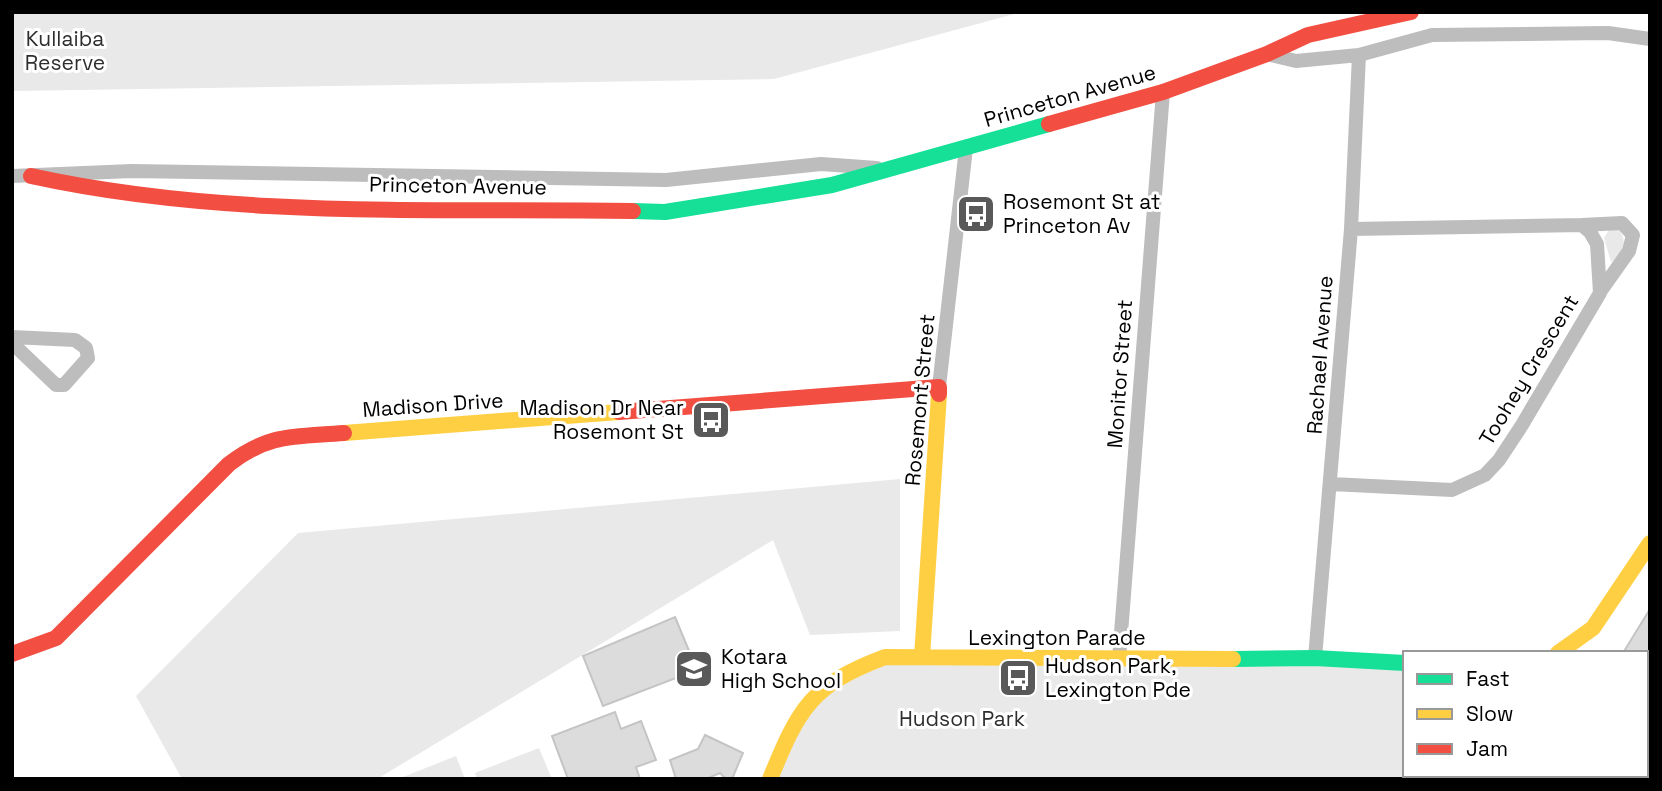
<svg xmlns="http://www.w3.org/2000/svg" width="1662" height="791" viewBox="0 0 1662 791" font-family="'Space Grotesk',sans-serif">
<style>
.green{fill:#e9e9e9}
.building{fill:#dcdcdc;stroke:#c4c4c4;stroke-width:2}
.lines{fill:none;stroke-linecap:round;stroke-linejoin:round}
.street{stroke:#bdbdbd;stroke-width:14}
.fast{stroke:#16e098;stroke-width:16}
.slow{stroke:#ffcf43;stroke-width:16}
.jam{stroke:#f24e42;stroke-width:16}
.labels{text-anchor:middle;stroke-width:6;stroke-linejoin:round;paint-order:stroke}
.park-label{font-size:21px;fill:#2e2e2e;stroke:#fff}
.street-label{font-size:21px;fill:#000;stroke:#fff}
.poi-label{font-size:21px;fill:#000;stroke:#fff;text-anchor:start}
</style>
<rect width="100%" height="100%" fill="#fff"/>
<path class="green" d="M12,12H1022L774,79L12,91Z
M1610,228L1618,229C1629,241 1623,254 1611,262L1604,238Z
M900,479V631L810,635L773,540L377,779H182L136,696L298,533Z
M885,657L1405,666V775H1596L1599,779H775L811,698Z
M539,748L552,779H477L475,773Z
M456,756L465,779H398Z"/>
<path class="building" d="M1650,609V653H1623Z
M675,617L697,670L603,706L583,656Z
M615,712L621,729L641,721L656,760L636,767L640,779H568L552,736Z
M705,735L743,753L732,779H726L720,773L706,779H676L670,760L698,749Z"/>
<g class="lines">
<path class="street" d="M1267,54L1296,61L1359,55L1432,35L1608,33L1650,39
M12,176L132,171L666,180L821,164L877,168
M1582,225L1622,223L1633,235L1629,251L1600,292
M12,337L75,340L86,348L88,358L64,385H56L12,343
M939,387L966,148
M1331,484L1452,490L1485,475L1499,460L1522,425L1600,293L1597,244L1590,232L1582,225L1351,229
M1315,658L1351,229L1359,55
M1119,659L1163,92"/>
<path class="fast" d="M633,211L665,212L832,185L1049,124
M1233,659L1315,658L1405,663"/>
<path class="slow" d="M344,433L619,412
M1558,653L1593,628L1650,543
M922,657L939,394
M770,779C799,708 811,685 885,657L1233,659"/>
<path class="jam" d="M1049,124L1163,92L1267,54L1308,35L1411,12
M31,176C227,219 432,208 633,211
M619,412L939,387V394
M12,654L56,638L229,464C269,433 295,437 344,433"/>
</g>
<defs>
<symbol id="bus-square" viewBox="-11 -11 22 22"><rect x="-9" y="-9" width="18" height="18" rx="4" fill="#595959" stroke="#fff"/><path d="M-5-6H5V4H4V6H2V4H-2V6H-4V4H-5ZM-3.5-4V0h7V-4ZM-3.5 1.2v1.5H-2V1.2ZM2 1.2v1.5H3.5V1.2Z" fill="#fff"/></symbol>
<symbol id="school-square" viewBox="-11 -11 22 22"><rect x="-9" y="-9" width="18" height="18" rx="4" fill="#595959" stroke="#fff"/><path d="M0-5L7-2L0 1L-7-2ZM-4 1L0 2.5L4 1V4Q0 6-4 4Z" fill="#fff"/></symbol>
</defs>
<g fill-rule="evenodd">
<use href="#bus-square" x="954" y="192" width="44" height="44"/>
<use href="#bus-square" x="689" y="398" width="44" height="44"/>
<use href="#school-square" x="672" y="647" width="44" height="44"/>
<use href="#bus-square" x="996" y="656" width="44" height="44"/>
</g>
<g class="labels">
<g class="park-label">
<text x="65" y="46">Kullaiba<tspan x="65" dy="24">Reserve</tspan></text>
<text x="962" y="726">Hudson Park</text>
</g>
<g class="street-label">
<text transform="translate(1070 96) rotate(-16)" y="7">Princeton Avenue</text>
<text transform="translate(458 186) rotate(1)" y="7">Princeton Avenue</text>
<text transform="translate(1320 355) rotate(-86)" y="7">Rachael Avenue</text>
<text transform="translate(1529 370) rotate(-59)" y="7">Toohey Crescent</text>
<text transform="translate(1120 374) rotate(-86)" y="7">Monitor Street</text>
<text transform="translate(920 400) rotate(-85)" y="7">Rosemont Street</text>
<text transform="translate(433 405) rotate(-4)" y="7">Madison Drive</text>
<text x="1057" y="645">Lexington Parade</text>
</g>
<g class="poi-label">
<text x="1003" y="209">Rosemont St at<tspan x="1003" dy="24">Princeton Av</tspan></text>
<text x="684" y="415" text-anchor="end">Madison Dr Near<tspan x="684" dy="24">Rosemont St</tspan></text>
<text x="721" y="664">Kotara<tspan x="721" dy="24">High School</tspan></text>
<text x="1045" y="673">Hudson Park,<tspan x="1045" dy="24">Lexington Pde</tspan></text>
</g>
</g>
<rect width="1662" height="791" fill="none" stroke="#000000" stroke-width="28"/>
<rect x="1403" y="651" width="245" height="126" fill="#ffffff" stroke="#999999" stroke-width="2"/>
<rect x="1417" y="674" width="35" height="10" fill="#16e098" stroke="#999999" stroke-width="2"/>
<text x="1466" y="686" font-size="21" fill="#000000">Fast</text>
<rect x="1417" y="709" width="35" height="10" fill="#ffcf43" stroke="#999999" stroke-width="2"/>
<text x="1466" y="721" font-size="21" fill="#000000">Slow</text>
<rect x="1417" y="744" width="35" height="10" fill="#f24e42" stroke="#999999" stroke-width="2"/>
<text x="1466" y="756" font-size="21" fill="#000000">Jam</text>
</svg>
